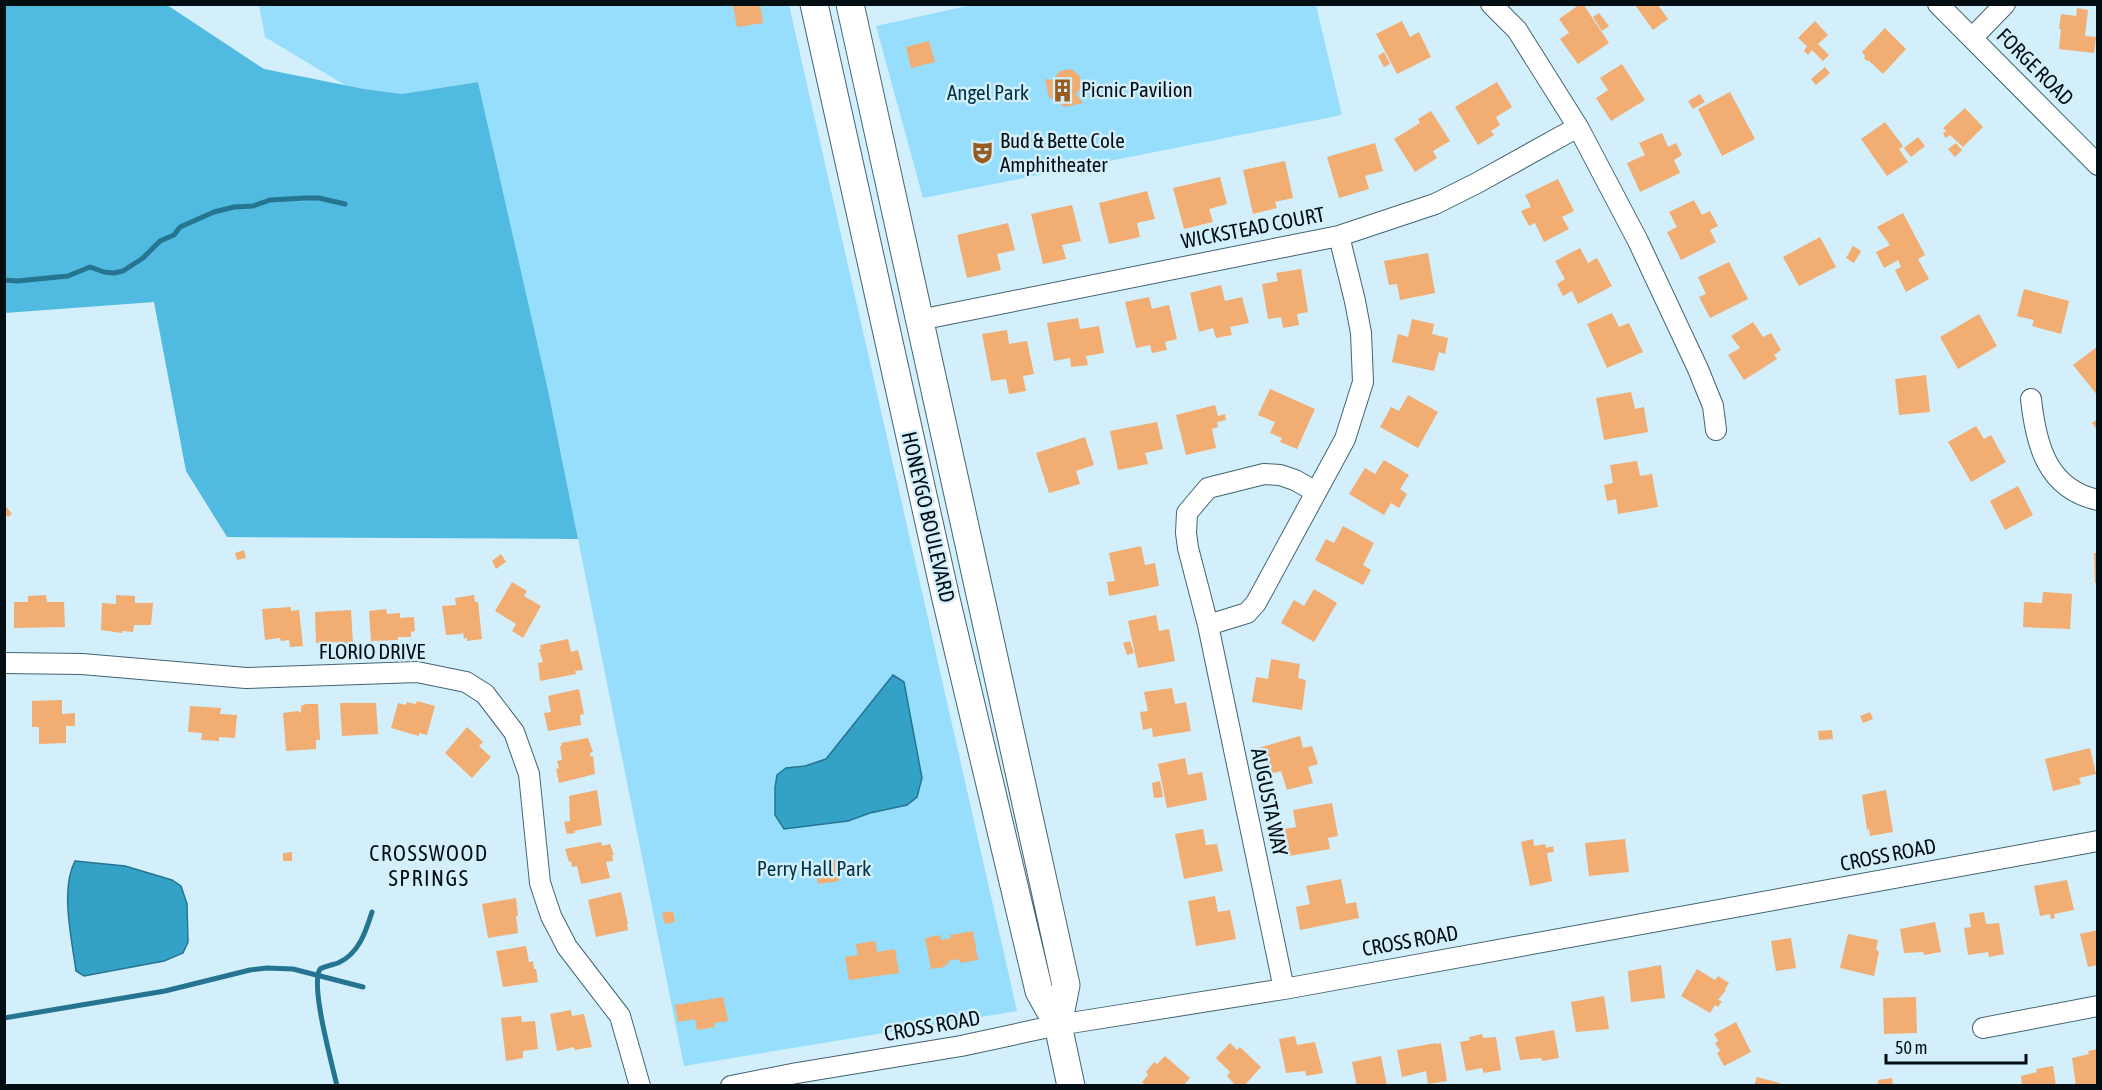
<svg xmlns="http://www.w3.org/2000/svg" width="2102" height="1090" viewBox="0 0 2102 1090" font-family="'Asap Condensed',sans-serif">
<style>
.green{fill:#96defb}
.forest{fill:#51bae0}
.water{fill:#34a1c7;stroke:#257591;stroke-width:1.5}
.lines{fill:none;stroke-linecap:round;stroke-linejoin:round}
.stream{stroke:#257591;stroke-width:5}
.building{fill:#f1ad72}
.street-casing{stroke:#446471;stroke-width:22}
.secondary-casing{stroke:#446471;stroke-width:29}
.street{stroke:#fff;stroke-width:20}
.secondary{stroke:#fff;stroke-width:27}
.labels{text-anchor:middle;stroke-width:5;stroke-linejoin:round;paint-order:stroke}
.street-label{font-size:21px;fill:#030e13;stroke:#d2effb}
.poi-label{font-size:21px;fill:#030e13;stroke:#d2effb;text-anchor:start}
.park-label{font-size:21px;fill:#003241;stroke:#d2effb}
.neighbourhood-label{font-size:22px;letter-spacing:1.5px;fill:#030e13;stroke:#d2effb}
</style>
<rect width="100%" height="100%" fill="#d2effb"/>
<path class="green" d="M976,4L1316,5L1342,115L923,198L876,26Z
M259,5H789L1017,1011L684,1066L548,390L478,82L402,94L348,87L265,37Z"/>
<path class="forest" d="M5,4L167,5L264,69L364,89L402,94L478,82L548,390L578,539L227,537L186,471L154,302L5,313Z"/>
<path class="water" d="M893,675L904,682L922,778L917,797L907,805L870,813L848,821L784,829L775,815V788L777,775L786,768L805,766L826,759Z
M75,861L125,866L172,880L181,886L187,904L188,942L183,953L164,961L84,976L76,971C72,940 60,889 75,861Z"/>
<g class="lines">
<path class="stream" d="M4,280L17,281L68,276L90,267L104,272L114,273L123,271L143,258L160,241L174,235L180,227L214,212L234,207L253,206L270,200L305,198H319L345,204
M4,1018L165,991L250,970L267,968L293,969L363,987
M337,1086C332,1063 310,986 320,969C326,966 332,965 338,963C359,954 366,931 372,912"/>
</g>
<path class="building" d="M733,4H760L763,23L737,27Z
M1580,4H1583L1609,43L1578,64L1560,39L1569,33L1559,19Z
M1635,5H1658L1668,19L1653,30Z
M2077,8L2088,10L2085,36L2096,37L2094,53L2059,49L2061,29H2059L2061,14L2076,16Z
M1599,13L1609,26L1602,31L1593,17Z
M1402,21L1410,37L1419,32L1431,57L1397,74L1376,34Z
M1815,21L1828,35L1818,44L1829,55L1823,61L1812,50L1808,55L1804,51L1807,46L1798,38Z
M1885,28L1906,49L1883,74L1868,60L1867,61L1864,58L1865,56L1862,52Z
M929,41L935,62L911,68L906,47Z
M1384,52L1390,64L1384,67L1378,56Z
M1622,64L1645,100L1611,121L1596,98L1608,90L1600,78Z
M1825,67L1830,73L1816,85L1811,79Z
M1071,69L1079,75L1082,86L1076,94L1083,103L1065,107L1049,97L1045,79L1053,80L1060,71Z
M1497,82L1512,107L1496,117L1500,125L1491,131L1494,135L1478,145L1455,107Z
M1730,92L1755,139L1722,156L1698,109Z
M1700,94L1705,102L1693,109L1688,101Z
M1965,108L1983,127L1963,147L1950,135L1946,138L1943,134L1946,131L1943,128Z
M1431,111L1450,141L1433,151L1437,158L1415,172L1394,139L1420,123L1418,119Z
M1885,122L1903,146L1899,149L1908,162L1887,176L1861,139Z
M1662,133L1668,147L1676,143L1682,155L1674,160L1680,173L1640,192L1627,163L1645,155L1639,143Z
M1918,137L1925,146L1911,157L1904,148Z
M1375,143L1383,171L1365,176L1369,189L1339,198L1327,157Z
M1956,143L1962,150L1955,157L1948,149Z
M1285,161L1293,198L1275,202L1277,208L1253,214L1243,170Z
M1220,177L1227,204L1209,209L1213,222L1184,229L1173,188Z
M1558,179L1574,211L1562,217L1569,229L1544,242L1535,223L1529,226L1521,211L1531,207L1525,195Z
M1147,191L1155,219L1137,223L1140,237L1109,244L1099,203Z
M1694,200L1702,215L1710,211L1718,226L1710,230L1716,242L1681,260L1667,232L1677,227L1669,212Z
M1072,205L1081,241L1062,245L1066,259L1043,264L1031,214Z
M1903,213L1925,255L1918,259L1929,279L1906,292L1895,270L1901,267L1898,260L1884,268L1876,252L1890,245L1877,227Z
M1008,223L1015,250L997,254L1001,270L967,278L957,235Z
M1820,237L1836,267L1799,286L1783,257Z
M1853,246L1861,251L1854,263L1846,258Z
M1580,248L1588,263L1597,258L1612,286L1578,304L1572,291L1563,296L1557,284L1565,279L1555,261Z
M1428,253L1435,293L1400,300L1397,284L1389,285L1384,261Z
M1729,262L1748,299L1710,318L1699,297L1706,294L1698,277Z
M1301,269L1308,312L1297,314L1299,325L1283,328L1281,317L1268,319L1262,284L1278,281L1276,273Z
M1221,285L1225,301L1242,297L1249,323L1230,327L1232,335L1216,338L1213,328L1199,332L1190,293Z
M2024,289L2069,301L2061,334L2032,326L2034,320L2017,316Z
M1149,297L1152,309L1169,305L1177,339L1165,342L1167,350L1152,353L1150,345L1136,348L1125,302Z
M1612,313L1619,327L1629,323L1643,352L1607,368L1587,324Z
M1979,314L1997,346L1958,369L1940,337Z
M1078,318L1080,329L1099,326L1104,353L1086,356L1088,365L1071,367L1070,358L1054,361L1047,323Z
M1412,319L1434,324L1432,334L1448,338L1445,354L1439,352L1434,371L1392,362L1398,334L1408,337Z
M1753,322L1763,337L1771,333L1781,350L1774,355L1777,359L1744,380L1728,355L1740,348L1731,336Z
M1007,330L1009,344L1027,341L1034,374L1023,376L1026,391L1009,394L1006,379L991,381L982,334Z
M2098,346V396L2073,365Z
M1926,375L1930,412L1899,415L1895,379Z
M1270,389L1315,409L1297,449L1280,442L1282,438L1270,433L1275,422L1258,415Z
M1631,392L1635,409L1644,407L1648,432L1604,440L1596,398Z
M1408,395L1438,412L1418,448L1380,427L1391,407L1399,411Z
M1215,405L1218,416L1225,414L1226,420L1217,422L1218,427L1212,429L1216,448L1186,455L1176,415Z
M2098,419V431L2092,423Z
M1157,422L1163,449L1145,453L1148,464L1118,470L1110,431Z
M1976,426L1984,439L1991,435L2006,462L1971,482L1948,442Z
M1085,437L1094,465L1076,471L1080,484L1049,493L1036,453Z
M1384,460L1409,475L1400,489L1407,494L1399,508L1391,503L1384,515L1349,494L1365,468L1375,474Z
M1637,461L1640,476L1652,474L1658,507L1618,514L1616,499L1607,501L1604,485L1613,483L1610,465Z
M2018,486L2033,515L2005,530L1990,501Z
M4,504L12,514L8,517L4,512Z
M1343,526L1374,543L1363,565L1371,570L1363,585L1315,560L1326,539L1334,543Z
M1141,546L1145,565L1155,563L1159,586L1109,596L1107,582L1115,581L1109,553Z
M244,550L246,558L237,560L235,553Z
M2094,553H2098V583H2095Z
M501,554L506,562L496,569L492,561Z
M512,582L527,591L524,596L541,606L523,638L512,631L516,624L495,611Z
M1314,589L1337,603L1314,642L1281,623L1294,600L1304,606Z
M2043,592L2072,594L2070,629L2023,627L2024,602L2042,603Z
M46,595L47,602H64L65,627L14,628V602H28V596Z
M116,595L135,596V603H153L151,625H134L133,632L122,631V633L101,630L102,603L116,604Z
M474,595L475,602H478L482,639L467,641V638L464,639L463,632L461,634L446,635L442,606L456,605L455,598Z
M291,607V611L299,610L303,646L290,647L289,640L281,641L280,638L265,640L262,609Z
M386,609L387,614L400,613V618L414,617L415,631L411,632V637H398V640L371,641L369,611Z
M351,610L353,644H343L342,642L316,643L315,612Z
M1156,615L1159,631L1169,629L1175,661L1138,668L1128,621Z
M568,639L571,652L578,650L583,670L575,671L576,674L540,681L538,663L543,662L539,649H541L540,645Z
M1130,641L1134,653L1127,655L1123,643Z
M1271,659L1300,664L1298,678L1306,680L1302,710L1252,702L1256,677L1268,679Z
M1172,688L1175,704L1186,702L1191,731L1153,737L1152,728L1143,730L1140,712L1148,711L1144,692Z
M579,689L584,714L580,715L581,725L548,731L544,713L551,712L548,696Z
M62,700V714L75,713V726H66V743L39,744V727H32V701Z
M417,701L435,706L427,735L419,733V736L391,728L398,703L406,705L407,702L416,704Z
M340,703H376L378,734L342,736Z
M306,704H318L320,740H316V749L286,751L283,713L298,711L301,713V706Z
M190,706L221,708L220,714L237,715L235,738L219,737V741L201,740L202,733L188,732Z
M1870,712L1873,719L1863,723L1860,716Z
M467,727L483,742L479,746L491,757L472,778L445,753Z
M1832,730L1833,739L1819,740L1818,731Z
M1300,736L1303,748L1312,746L1318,764L1308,767L1313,783L1287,790L1281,771L1266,775L1258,748Z
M588,738L593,752L590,753L591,757L593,756L595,774L559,783L556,769L559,768L557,761L562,760L560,746H562L561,743Z
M2090,748L2096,774L2079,778L2081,784L2053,791L2045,759Z
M1185,758L1188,775L1202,772L1207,800L1167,808L1158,764Z
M1160,781L1163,797L1154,798L1152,783Z
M597,790L602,825L574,831L575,833L567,834L564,822L570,821L569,796Z
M1886,790L1893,832L1870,836L1869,829L1867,830L1862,795Z
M1332,803L1338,836L1328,838L1330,849L1289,856L1285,829L1296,827L1293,810Z
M1203,829L1206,845L1217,844L1223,871L1184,879L1175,834Z
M1533,839L1534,846L1545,844L1546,848L1553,846L1554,852L1547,853L1552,881L1530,886L1521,842Z
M1625,839L1629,872L1589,876L1585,843Z
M601,842L602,846L610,844L614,855H612L613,861L606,862L610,878L581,884L577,866L572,867L571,861L569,862L565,849Z
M292,852V861H283V853Z
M836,860L839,881L818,884L815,864Z
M1341,879L1346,904L1356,902L1359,918L1300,930L1296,907L1310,904L1306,886Z
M2067,880L2074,910L2054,914L2055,918L2051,919L2050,914L2040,916L2034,886Z
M621,892L628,924H627L628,930L596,937L588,900Z
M1215,896L1218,912L1230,910L1236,939L1196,946L1188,901Z
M516,898L518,916H516L518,933L488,938L482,904Z
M673,911L675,922L665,924L662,913Z
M1984,912L1986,924L1999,923L2004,954L1989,957L1988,952L1968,955L1964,928L1971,927L1969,914Z
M1935,922L1941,952L1924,955L1923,952L1904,953L1900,929Z
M2098,930V965L2088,967L2080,934Z
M973,931L978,960L960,963L959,959L948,961L949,964L945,965V967L931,969L925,938L940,935L941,940L951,938L950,935Z
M1848,934L1878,940L1876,949L1879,952L1874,976L1840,968Z
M1791,938L1796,968L1776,971L1771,941Z
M875,941L877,952L895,949L899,973L849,980L845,957L858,955L856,944Z
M526,946L529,962L533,961L534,969H536L538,982L503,987L496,951Z
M1661,965L1665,998L1631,1002L1628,971Z
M1697,969L1715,980L1718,976L1729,983L1725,989L1726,990L1718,1000L1722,1001L1718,1007L1715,1005L1710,1013L1681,996Z
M1604,996L1609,1029L1576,1032L1571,1002Z
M723,997L728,1021L714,1023L715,1027L697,1030L695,1019L678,1022L675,1005Z
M1916,997L1917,1033L1884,1034L1883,998Z
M571,1010L572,1016L584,1014L592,1047L575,1050L574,1047L557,1051L550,1014Z
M521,1016L522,1022L535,1021L538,1049L523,1051V1058L506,1061L501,1018Z
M1736,1022L1751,1052L1724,1066L1717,1053L1720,1051L1715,1043L1718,1041L1714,1034Z
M1554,1030L1559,1058L1542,1061L1541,1058L1520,1060L1515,1037Z
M1482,1034L1483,1038L1496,1037L1501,1070L1484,1073L1482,1068L1466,1071L1460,1042L1470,1040L1469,1037Z
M1295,1036L1297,1045L1315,1042L1323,1073L1306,1076L1305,1071L1286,1073L1279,1039Z
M1230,1043L1237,1050L1240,1047L1261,1067L1244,1086H1236L1227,1076L1230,1072L1216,1058Z
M1436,1043V1044L1441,1043L1447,1081L1428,1084L1426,1071L1402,1077L1397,1050Z
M2098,1049V1084L2076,1086L2072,1058L2089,1054L2088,1051Z
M1165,1056L1190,1078L1183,1086H1147L1142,1082L1148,1075L1146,1072L1154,1062L1157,1064Z
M1381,1056L1387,1086H1357L1352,1062Z
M2053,1066L2056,1086H2022L2021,1076L2037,1072L2036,1069Z
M1757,1077L1780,1083L1779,1086H1754Z
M1892,1078L1893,1086H1879L1878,1080Z"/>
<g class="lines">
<defs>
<path id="street" d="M1491,4L1517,30L1578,127L1638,241L1698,369L1713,406L1716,430
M1938,4L2098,165
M1972,38L2005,4
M919,320L1339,236L1435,204L1477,183L1578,127
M2031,399C2036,445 2047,489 2098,500
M1208,625L1247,613L1256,603L1345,439L1363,382L1361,333L1355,301L1339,236
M4,663L82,664L246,678L417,672L466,682L485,694L514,732L529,774L540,883L551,916L567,947L620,1016L640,1086
M1284,989L1208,625L1188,548L1186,533L1187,513L1208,488L1264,474L1280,475L1295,480L1316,492
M1983,1028L2098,1006
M731,1086L797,1073L961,1046L1058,1025L1284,989L2098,841"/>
<path id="secondary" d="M814,4L946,599L1039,991L1058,1025L1071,1086
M850,4L1066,985L1058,1025"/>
</defs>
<use href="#street" class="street-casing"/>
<use href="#secondary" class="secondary-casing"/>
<use href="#street" class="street"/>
<use href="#secondary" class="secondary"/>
</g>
<defs>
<symbol id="building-bare" viewBox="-9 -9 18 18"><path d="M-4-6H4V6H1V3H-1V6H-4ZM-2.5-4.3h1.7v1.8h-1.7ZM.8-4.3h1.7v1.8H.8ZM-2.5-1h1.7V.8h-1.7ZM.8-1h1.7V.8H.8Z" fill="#995c20" stroke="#d2effb" stroke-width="2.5" paint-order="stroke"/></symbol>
<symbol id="theatre-bare" viewBox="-9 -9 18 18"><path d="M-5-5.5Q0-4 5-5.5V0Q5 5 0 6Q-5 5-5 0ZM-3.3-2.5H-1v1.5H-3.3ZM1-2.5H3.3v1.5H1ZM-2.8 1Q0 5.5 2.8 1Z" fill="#995c20" stroke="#d2effb" stroke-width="2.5" paint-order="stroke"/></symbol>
</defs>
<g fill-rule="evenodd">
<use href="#building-bare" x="1046" y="74" width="33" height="33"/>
<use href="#theatre-bare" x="966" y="136" width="33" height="33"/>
</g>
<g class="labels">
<g class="street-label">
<text transform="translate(2035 67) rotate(45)" y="7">FORGE ROAD</text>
<text transform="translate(1253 228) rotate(-11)" y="7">WICKSTEAD COURT</text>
<text transform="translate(928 517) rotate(77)" y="7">HONEYGO BOULEVARD</text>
<text x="372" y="659">FLORIO DRIVE</text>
<text transform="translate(1269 802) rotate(78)" y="7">AUGUSTA WAY</text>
<text transform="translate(1888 855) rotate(-11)" y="7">CROSS ROAD</text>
<text transform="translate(1410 941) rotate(-10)" y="7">CROSS ROAD</text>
<text transform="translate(932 1026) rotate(-10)" y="7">CROSS ROAD</text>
</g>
<g class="poi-label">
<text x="1081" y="97">Picnic Pavilion</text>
<text x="1000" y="148">Bud &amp; Bette Cole<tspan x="1000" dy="24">Amphitheater</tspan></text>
</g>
<g class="park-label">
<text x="988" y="100">Angel Park</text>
<text x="814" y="876">Perry Hall Park</text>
</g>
<g class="neighbourhood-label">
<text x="429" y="861">CROSSWOOD<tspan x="429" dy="25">SPRINGS</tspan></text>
</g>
</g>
<rect width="2102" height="1090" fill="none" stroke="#030e13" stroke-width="12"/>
<path d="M1886 1054v9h140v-9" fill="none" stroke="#030e13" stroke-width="3"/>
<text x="1895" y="1054" font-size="18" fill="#030e13" stroke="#d2effb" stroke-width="4.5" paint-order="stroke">50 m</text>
</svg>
